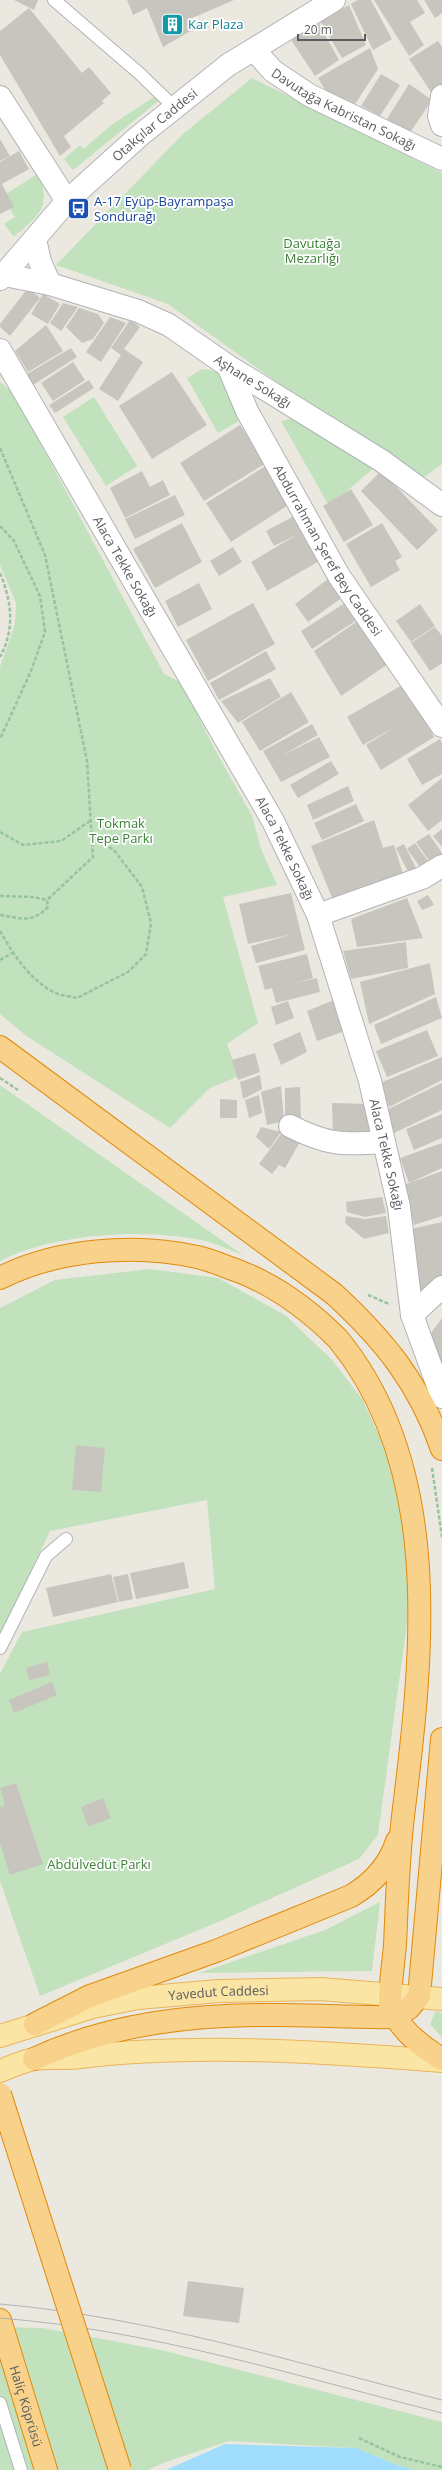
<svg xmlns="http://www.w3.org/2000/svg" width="442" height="2470" viewBox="0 0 442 2470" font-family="'Open Sans',sans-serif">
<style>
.green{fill:#c1e2bd}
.water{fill:#a0dcfb}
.building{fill:#c8c5bf}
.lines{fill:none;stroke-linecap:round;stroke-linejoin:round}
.lane-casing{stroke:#b1b4b7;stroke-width:14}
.street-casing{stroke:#b1b4b7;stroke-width:24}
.secondary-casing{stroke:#b2b6ba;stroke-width:24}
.primary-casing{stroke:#eab45a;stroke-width:24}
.highway-casing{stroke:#e2890a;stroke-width:24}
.path{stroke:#97c39f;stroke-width:2.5;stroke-dasharray:4 2;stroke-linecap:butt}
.lane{stroke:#fff;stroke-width:12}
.street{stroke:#fff;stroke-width:22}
.secondary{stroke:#fff;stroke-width:22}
.primary{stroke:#fbe5a5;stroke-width:22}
.highway{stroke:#f8d18b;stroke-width:22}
.tram{stroke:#b1b2b2;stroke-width:1}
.highway-bridge-casing{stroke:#e2890a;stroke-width:24;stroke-linecap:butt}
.highway-bridge{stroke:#f8d18b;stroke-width:22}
.labels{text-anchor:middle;stroke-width:3.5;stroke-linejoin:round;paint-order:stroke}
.culture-label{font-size:13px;fill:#0d838f;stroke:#fff;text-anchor:start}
.street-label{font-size:13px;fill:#595d60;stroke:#fff}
.transit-label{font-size:13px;fill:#164399;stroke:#fff;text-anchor:start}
.park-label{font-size:13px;fill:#3b8137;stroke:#fff}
</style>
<rect width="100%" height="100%" fill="#ebe8e0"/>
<path class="green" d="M252,78L442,173V464L424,477L299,398L168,304L56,265L183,134Z
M157,95L162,98L73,170L64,159L80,145L84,149L111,125Z
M39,173C51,209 40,214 14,237L4,224L15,217L3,196Z
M202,369L226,373L246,422L239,421L218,433L187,378Z
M0,382L14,394L164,674L182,683L213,746L252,816L261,849L277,885L223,897L258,1023L227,1044L239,1076L210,1088L170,1128L28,1037L0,1014V667L15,624L16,603L0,565Z
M94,397L137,466L106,486L63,417Z
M296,418L374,468L329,506L281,421Z
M0,1085L243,1255C232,1251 220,1245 209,1242C151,1227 53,1233 0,1261Z
M150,1269L218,1278L285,1315L332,1360L362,1399L380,1438L410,1516L412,1586L378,1835L359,1859L225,1919L40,1996L0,1881V1674L22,1632L215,1589L207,1500L50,1531L0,1635V1308L55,1280Z
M380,1902L372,1971L199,1973L325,1930Z
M436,2011L442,2013V2038L430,2024Z
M0,2327L43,2328L161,2350L442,2422V2470H415L397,2465L356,2448L229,2441L163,2463L148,2470H0Z"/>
<path class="water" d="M225,2444L356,2448L397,2465L415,2470H166Z"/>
<path class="building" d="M14,0H38L34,10Z
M127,0H234L190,19L194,29L163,47L147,8L133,15Z
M358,0H371L392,39L373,50L351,4Z
M374,0H417L425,13L410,22L424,45L409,56Z
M424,0H442V13L435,18Z
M349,5L366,45L342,58L320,21Z
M29,8L82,73L89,67L111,93L102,101L104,103L64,136L71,147L60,156L0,55V31Z
M318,22L339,60L315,76L291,40Z
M438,41L442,47V88L433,95L409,59Z
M370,48L378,69L355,104L326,91L318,78Z
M381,74L400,85L380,116L361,106Z
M409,84L432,100L409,134L387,119Z
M0,139L10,156L0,161Z
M19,151L29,169L2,184L14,207L0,214V162Z
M28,288L40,298L10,336L0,327V324Z
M43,294L60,304L48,324L31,314Z
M63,303L78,307L61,331L50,323Z
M79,308L98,314L104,323L93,339L82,343L66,327Z
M110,317L126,323L101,362L86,352Z
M130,320L140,327L124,349L143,362L118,401L99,389L121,355L111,348Z
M46,325L63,351L28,372L15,351Z
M71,348L77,357L33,385L27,374Z
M73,362L85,380L53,401L41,383Z
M172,372L207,425L152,459L119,406Z
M89,380L94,388L55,413L49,405Z
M240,425L266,463L204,501L180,463Z
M269,464L293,502L231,542L206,503Z
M142,471L150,487L163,480L170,495L125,518L110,488Z
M381,471L438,530L417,550L361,491Z
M351,489L373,525L344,542L323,506Z
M175,495L185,515L135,539L125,519Z
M296,515L323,559L267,591L259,576L272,569L259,576L251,562L298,534L274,546L266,531Z
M182,523L202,562L155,588L133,549Z
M382,523L402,557L395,561L400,570L371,587L346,544Z
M233,547L242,562L219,576L210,561Z
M336,573L350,592L308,622L295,604Z
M199,583L212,609L178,627L165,601Z
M353,598L363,616L312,649L301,631Z
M253,603L275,644L208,681L186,640Z
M420,604L435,626L411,642L396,621Z
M362,618L394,660L341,696L314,651Z
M435,627L442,636V663L430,671L411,643Z
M266,651L276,669L219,700L210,683Z
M270,678L281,697L238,723L221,701Z
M404,684L434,737L381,770L366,745L395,727L363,745L347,717Z
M291,692L309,722L260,751L242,722Z
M312,724L318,735L281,756L319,737L330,757L281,782L263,751Z
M440,739L442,743V774L422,785L407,759Z
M331,761L339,774L298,798L290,785Z
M442,778V820L428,831L408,805Z
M348,786L354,801L313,820L307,805Z
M356,804L364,821L322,840L314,823Z
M374,820L383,848L394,845L404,877L335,905L311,846Z
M442,829V847L433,836Z
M429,834L442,853V862L434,868L416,842Z
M415,843L433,868L425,874L407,849Z
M404,844L420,876L412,880L396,848Z
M291,893L305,950L256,963L251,946L293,934L248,944L239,904Z
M428,895L434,905L422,910L417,901Z
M407,898L423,938L357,947L351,919Z
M406,942L408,968L351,979L343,951Z
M307,954L313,978L295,983L317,978L320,992L276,1003L272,988L265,990L258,966Z
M430,963L435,994L369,1024L360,982Z
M436,997L442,1018L381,1044L374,1025Z
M334,1000L345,1031L317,1041L307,1011Z
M288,1001L294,1018L276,1025L271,1007Z
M427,1030L438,1056L387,1077L376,1051Z
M300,1032L307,1052L281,1065L273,1044Z
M255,1053L260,1072L238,1080L232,1060Z
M442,1057V1080L389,1107L380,1083Z
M260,1075L262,1089L243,1099L240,1082Z
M442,1083V1110L390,1135L382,1112Z
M281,1086L284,1121L267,1125L261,1092Z
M300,1087L301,1119H285V1088Z
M259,1095L262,1113L249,1118L245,1100Z
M220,1099L237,1100V1118H220Z
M332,1103L370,1104L372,1137L333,1138Z
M442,1114V1138L414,1150L406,1129Z
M261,1127L281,1132L269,1149L256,1137Z
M281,1134L300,1142L285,1168L279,1165L272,1174L259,1164Z
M442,1143V1168L409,1183L400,1158Z
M442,1171V1216L414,1225L404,1185Z
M382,1197L386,1213L365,1217L347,1212L346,1202Z
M346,1216L365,1219L386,1216L389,1233L364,1239L345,1223Z
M442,1222V1279L419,1296L406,1230Z
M442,1318V1374L425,1341Z
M76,1445L105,1448L101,1492L72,1490Z
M184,1562L189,1588L136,1599L130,1573Z
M111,1574L118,1602L53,1617L46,1588Z
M128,1574L133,1599L119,1602L113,1577Z
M47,1662L50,1675L29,1680L26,1668Z
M52,1682L57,1695L14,1713L9,1700Z
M16,1783L43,1864L10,1875L0,1843V1807L5,1805L0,1788Z
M103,1798L111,1818L88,1827L81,1807Z
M188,2281L244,2288L239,2323L183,2316Z"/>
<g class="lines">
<defs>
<path id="lane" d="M54,0L139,73L175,108
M0,1648L46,1556L66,1539
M0,2403L21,2470"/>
<g id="street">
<path id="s1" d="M254,50L273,71L309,95L442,159"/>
<path d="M442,96L439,116L442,125"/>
<path d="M0,97L67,201"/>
<path d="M35,239L40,262L50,284"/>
<path id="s2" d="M0,274L50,284L138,311L169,325L228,366L382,461L442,505"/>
<path id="s3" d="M0,350L273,821L318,915L370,1081L399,1207L412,1315L442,1397"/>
<path id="s4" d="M228,366L247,411L339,576L442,726"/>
<path d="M318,915L422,878L442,866"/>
<path d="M290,1126C327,1145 343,1145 384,1142"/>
<path d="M412,1315L442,1287"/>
</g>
<g id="secondary">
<path id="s5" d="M0,279L67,201L138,137L228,65L334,0"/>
</g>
<g id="primary">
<path id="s6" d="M0,2036L93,2007L138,1998L219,1991L321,1989L442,1999"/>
<path d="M0,2071C11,2067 23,2061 34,2059C49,2057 65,2059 80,2057C198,2043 323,2052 442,2061"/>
</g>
<g id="highway">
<path d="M0,1047L334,1294C385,1341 419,1383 442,1449"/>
<path d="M0,1278C57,1249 135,1243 197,1257C211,1260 224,1266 238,1271C275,1285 310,1311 338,1339C442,1466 424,1648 404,1808C398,1854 397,1900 395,1946C393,1965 390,1985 390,2004C397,2028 422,2047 442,2059"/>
<path d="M35,2024L90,1996L216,1951L351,1896C373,1883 389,1866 397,1841"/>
<path d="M34,2059C111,2023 196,2014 280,2015C319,2015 357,2018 396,2017L409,2008L419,1996L442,1739"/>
<path id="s7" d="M0,2320L46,2470"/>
</g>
</defs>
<use href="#lane" class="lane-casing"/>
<use href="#street" class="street-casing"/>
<use href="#secondary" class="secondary-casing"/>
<use href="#primary" class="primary-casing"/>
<use href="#highway" class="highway-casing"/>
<path class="path" d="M0,448L45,555L87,761L93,857L47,900L48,907C31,924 21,918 0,915
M0,526L14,541L40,596L45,632L31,671L0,739
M0,573C12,602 15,629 0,657
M0,832L23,845L61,841L90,821
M0,896L34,897L47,900
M0,931C13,954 31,982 56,993C62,996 71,996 77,998L128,972L146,954L151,923L142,887L114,850L92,837
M0,960L12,953
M0,1078L18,1090
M368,1295L389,1304
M432,1468L442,1537
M359,2438L400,2457L442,2467"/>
<use href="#lane" class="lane"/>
<use href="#street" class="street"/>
<use href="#secondary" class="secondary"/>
<use href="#primary" class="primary"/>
<use href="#highway" class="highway"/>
<path class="tram" d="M0,2304C150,2317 296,2363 442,2400
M0,2318C151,2330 296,2376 442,2413"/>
<defs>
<path id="highway-bridge" d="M0,2094L120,2470"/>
</defs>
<use href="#highway-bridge" class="highway-bridge-casing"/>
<use href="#highway-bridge" class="highway-bridge"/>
</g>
<defs>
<symbol id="building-square" viewBox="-11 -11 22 22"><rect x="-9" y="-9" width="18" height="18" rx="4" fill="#0f9aa8" stroke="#fff"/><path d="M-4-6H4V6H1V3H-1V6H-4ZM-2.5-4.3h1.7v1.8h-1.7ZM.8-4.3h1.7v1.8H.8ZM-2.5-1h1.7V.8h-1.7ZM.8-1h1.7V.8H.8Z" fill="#fff"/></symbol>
<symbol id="bus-square" viewBox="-11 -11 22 22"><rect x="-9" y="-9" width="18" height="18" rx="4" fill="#1a4fb4" stroke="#fff"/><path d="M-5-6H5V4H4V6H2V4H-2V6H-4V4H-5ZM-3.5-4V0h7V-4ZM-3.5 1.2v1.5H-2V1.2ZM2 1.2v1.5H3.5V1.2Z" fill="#fff"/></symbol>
</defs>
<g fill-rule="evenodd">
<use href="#building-square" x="160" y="12" width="25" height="25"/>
<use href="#bus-square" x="66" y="196" width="25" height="25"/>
</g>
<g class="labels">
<g class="culture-label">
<text x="188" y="29">Kar Plaza</text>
</g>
<g class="street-label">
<text dy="5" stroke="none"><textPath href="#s1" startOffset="109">Davutağa Kabristan Sokağı</textPath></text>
<text dy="5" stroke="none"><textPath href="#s5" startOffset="219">Otakçılar Caddesi</textPath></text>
<text dy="5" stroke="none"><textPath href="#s2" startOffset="278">Aşhane Sokağı</textPath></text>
<text dy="5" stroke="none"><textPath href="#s4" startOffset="210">Abdurrahman Şeref Bey Caddesi</textPath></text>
<text dy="5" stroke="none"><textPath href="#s3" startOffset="250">Alaca Tekke Sokağı</textPath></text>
<text dy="5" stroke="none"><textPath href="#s3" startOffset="574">Alaca Tekke Sokağı</textPath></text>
<text dy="5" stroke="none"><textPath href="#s3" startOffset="898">Alaca Tekke Sokağı</textPath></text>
<text dy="5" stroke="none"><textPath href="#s6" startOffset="224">Yavedut Caddesi</textPath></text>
<text dy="5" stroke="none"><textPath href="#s7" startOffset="90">Haliç Köprüsü</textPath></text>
</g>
<g class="transit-label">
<text x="94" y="206">A-17 Eyüp-Bayrampaşa<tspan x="94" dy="15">Sondurağı</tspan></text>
</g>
<g class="park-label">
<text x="312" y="248">Davutağa<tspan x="312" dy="15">Mezarlığı</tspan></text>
<text x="121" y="828">Tokmak<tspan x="121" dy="15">Tepe Parkı</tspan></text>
<text x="99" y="1869">Abdülvedüt Parkı</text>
</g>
</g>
<path d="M298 34v6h67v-6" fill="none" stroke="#595d60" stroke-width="2"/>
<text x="304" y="34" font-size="12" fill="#595d60" stroke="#ffffff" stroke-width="3" paint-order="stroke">20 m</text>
</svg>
